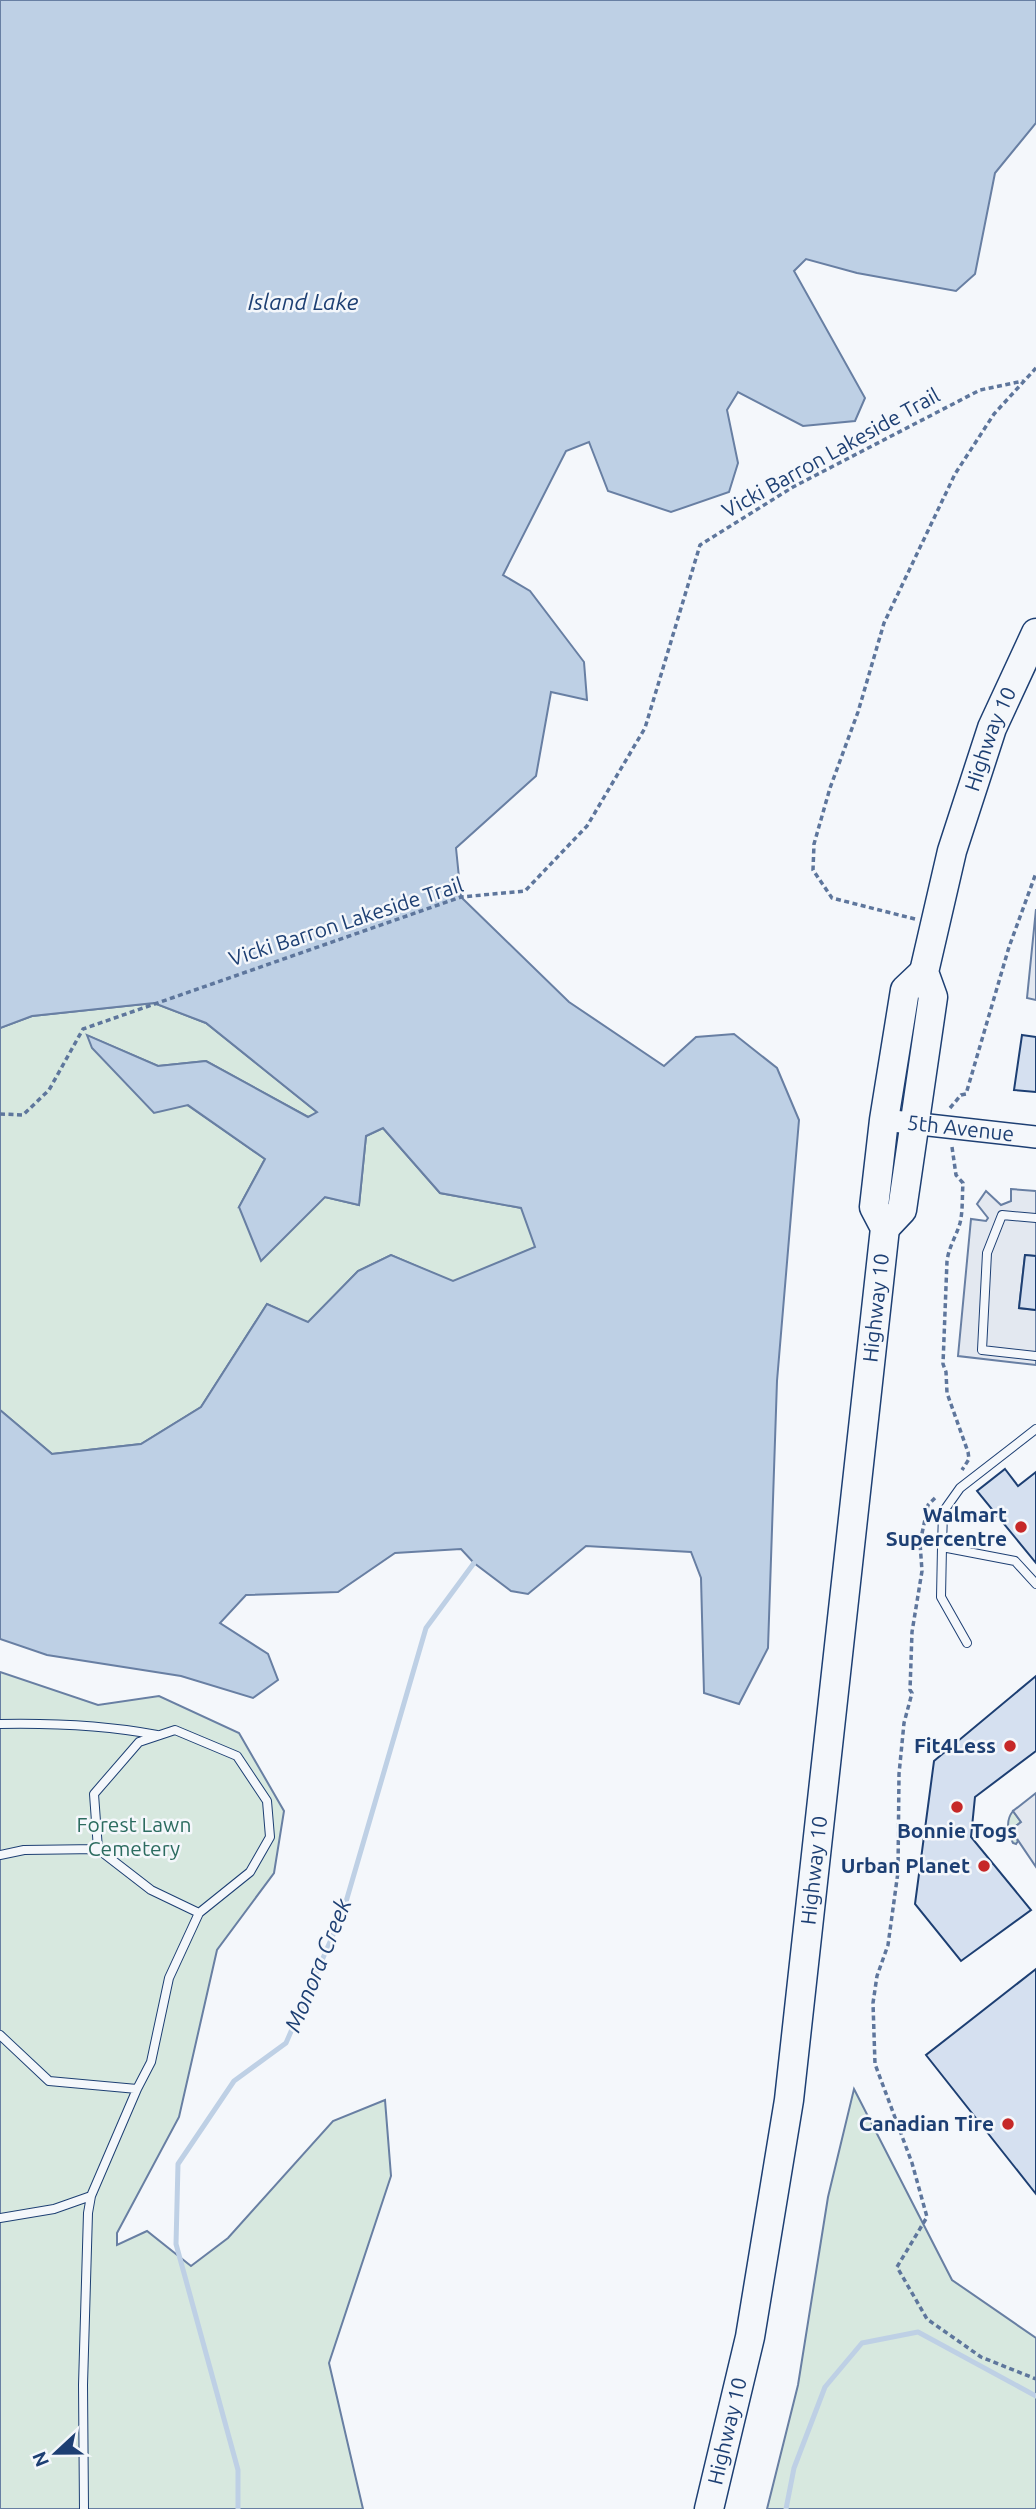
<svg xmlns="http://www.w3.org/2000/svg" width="1036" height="2509" viewBox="0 0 1036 2509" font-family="Ubuntu,sans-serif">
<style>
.green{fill:#d7e8df;stroke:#687fa3;stroke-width:2}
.parking{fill:#e3e8f0;stroke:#687fa3;stroke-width:2}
.water{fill:#bed0e5;stroke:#687fa3;stroke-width:2}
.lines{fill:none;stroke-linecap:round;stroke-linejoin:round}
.stream{stroke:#bed0e5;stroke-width:5}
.building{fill:#d5e0f0;stroke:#1d3f73;stroke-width:2}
.service-casing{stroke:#1d3f73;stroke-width:10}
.tertiary-casing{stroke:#1d3f73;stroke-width:24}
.trunk-casing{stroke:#1d3f73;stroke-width:31}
.path{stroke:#5e769c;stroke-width:3.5;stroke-dasharray:5 3.5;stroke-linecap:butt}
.service{stroke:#f4f7fb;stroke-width:8}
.tertiary{stroke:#f4f7fb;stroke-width:21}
.trunk{stroke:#f4f7fb;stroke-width:28}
.poi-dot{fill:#c62828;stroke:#f4f7fb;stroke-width:2.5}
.labels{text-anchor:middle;stroke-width:5;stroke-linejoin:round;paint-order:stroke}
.street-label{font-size:21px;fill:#1d3f73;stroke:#f4f7fb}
.poi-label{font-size:21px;font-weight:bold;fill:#1d3f73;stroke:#f4f7fb;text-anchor:end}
.park-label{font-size:21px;fill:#2c6c60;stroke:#f4f7fb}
.water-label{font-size:23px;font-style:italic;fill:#1d3f73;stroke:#f4f7fb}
</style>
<rect width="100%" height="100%" fill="#f4f7fb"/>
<path class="green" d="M154,1003L206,1023L318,1113L308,1117L206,1061L158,1066L88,1036L265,1159L239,1207L325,1197L359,1205L366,1136L383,1128L440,1193L522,1208L536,1247L453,1282L391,1255L358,1271L308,1323L267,1304L201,1407L141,1444L52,1454L0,1410V1028L32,1016Z
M0,1672L98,1705L159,1696L239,1733L284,1811L274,1873L217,1950L179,2117L117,2233V2245L147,2231L191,2266L228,2238L333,2121L385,2100L391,2176L329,2363L363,2509H0Z
M1013,1811L1021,1822L1011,1830L1018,1841L1016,1844L1013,1843C1008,1832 1005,1821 1013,1811Z
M854,2089L952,2280L1036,2338V2509H767L798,2385L828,2197Z"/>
<path class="parking" d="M1036,909V1000L1027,998Z
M1011,1189L1036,1191V1256L1025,1255L1019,1308L1036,1310V1365L958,1356L971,1219L986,1221L988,1218L977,1204L986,1191L1001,1205L1011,1201Z
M1036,1793V1867L1011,1830L1021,1822L1013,1811Z"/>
<path class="water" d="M0,0H1036V123L995,173L975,274L956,291L857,273L806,259L794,271L865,398L855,421L803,426L738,392L727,410L738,463L729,492L671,512L608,491L589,442L566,451L503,575L530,591L584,662L587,700L551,692L536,776L456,848L461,897L569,1002L664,1066L696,1037L734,1034L777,1068L799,1120L777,1381L768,1648L739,1704L704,1693L701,1578L691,1552L586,1546L528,1594L511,1591L474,1563L461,1549L395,1553L338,1592L246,1595L220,1623L268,1654L278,1680L253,1698L181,1676L47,1655L0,1639V1410L52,1454L141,1444L201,1407L267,1304L308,1322L358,1271L391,1255L453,1281L535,1247L521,1208L440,1193L383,1128L366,1136L359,1205L325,1197L261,1261L239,1207L265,1159L188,1105L154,1113L92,1048L87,1035L158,1066L206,1061L308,1117L317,1112L206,1023L154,1003L32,1016L0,1028Z"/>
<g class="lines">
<path class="stream" d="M238,2509V2470L176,2244L178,2164L234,2081L286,2043L343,1912L426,1628L474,1563
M786,2509L794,2468L825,2387L862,2343L918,2332L1036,2396"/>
</g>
<path class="building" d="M1022,1035L1036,1037V1092L1014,1090Z
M1025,1255L1036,1256V1310L1019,1308Z
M1005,1469L1018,1486L1036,1472V1563L977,1491Z
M1036,1676V1751L975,1797L971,1837L1031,1910L961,1961L915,1904L934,1761Z
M1036,1969V2194L926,2055Z"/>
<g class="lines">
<defs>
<path id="service" d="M1036,1218L1002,1215L987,1253L982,1350L1036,1356
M1036,1429L960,1488L943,1512L942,1547L1015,1561L1036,1584
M942,1547L941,1597L967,1643
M0,1724C54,1723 104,1725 157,1735
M0,1855L24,1850L98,1849
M0,2035L49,2081L137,2089
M0,2218L54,2209L91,2196
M84,2509L83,2385L88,2213L91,2196L137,2089L151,2062L169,1978L199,1913L250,1872L270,1837L267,1801L237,1756L175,1730L139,1742L94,1794L98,1849L151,1890L199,1913"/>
<g id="tertiary">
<path id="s1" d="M884,1120L1036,1137"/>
</g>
<g id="trunk">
<path id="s2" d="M885,1228L902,1210L933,997L924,972L952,851L992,728L1036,633"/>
<path id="s3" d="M709,2509L750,2337L789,2100L885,1228L874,1207L884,1120L905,990L924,972"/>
</g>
</defs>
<use href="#service" class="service-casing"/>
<use href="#tertiary" class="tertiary-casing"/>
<use href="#trunk" class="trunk-casing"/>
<path class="path" d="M915,919L832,898L813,870L814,844L830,788L858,712L884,623L955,474L994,414L1036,368
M950,1108L961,1095L966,1094L1009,947L1036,873
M0,1114L23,1115L49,1090L83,1029L461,897L525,891L587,826L645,728L700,545L793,487L980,390L1023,381
M952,1147L956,1175L963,1183C962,1196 963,1211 960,1223C956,1237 949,1246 947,1261L943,1364L946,1372L947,1393L968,1452L969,1459L962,1470
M935,1498L928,1505L920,1543L922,1571L912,1632L910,1690L912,1693L904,1723L899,1774L898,1872L888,1945L877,1976L873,2003L875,2064L912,2163L927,2217L897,2267L927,2319L981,2357L1036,2379"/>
<use href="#service" class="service"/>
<use href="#tertiary" class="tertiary"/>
<use href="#trunk" class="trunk"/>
</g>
<g class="poi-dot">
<circle cx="1021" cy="1527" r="7"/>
<circle cx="1010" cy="1746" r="7"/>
<circle cx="957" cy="1807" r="7"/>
<circle cx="984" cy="1866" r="7"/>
<circle cx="1008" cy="2124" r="7"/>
</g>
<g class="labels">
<g class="street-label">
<text transform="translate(831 453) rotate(-29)" y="7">Vicki Barron Lakeside Trail</text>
<text dy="7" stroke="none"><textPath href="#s2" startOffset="509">Highway 10</textPath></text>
<text transform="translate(346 922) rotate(-18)" y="7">Vicki Barron Lakeside Trail</text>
<text dy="7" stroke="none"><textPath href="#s1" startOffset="77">5th Avenue</textPath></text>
<text dy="7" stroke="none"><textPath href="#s3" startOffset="1214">Highway 10</textPath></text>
<text dy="7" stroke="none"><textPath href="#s3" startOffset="648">Highway 10</textPath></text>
<text dy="7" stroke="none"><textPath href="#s3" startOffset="80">Highway 10</textPath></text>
</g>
<g class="poi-label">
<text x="1007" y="1522">Walmart<tspan x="1007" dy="24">Supercentre</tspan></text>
<text x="996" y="1753">Fit4Less</text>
<text x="957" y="1838" text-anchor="middle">Bonnie Togs</text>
<text x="970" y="1873">Urban Planet</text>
<text x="994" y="2131">Canadian Tire</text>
</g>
<g class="park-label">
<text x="134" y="1832">Forest Lawn<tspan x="134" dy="24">Cemetery</tspan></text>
</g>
<g class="water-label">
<text x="303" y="310">Island Lake</text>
<text transform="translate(318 1965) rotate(-68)" y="8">Monora Creek</text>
</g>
</g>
<g transform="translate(56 2453) rotate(248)" stroke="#f4f7fb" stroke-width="5" paint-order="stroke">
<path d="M0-5L12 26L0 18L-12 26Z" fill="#1d3f73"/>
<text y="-10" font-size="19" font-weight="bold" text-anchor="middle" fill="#1d3f73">N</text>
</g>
</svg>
